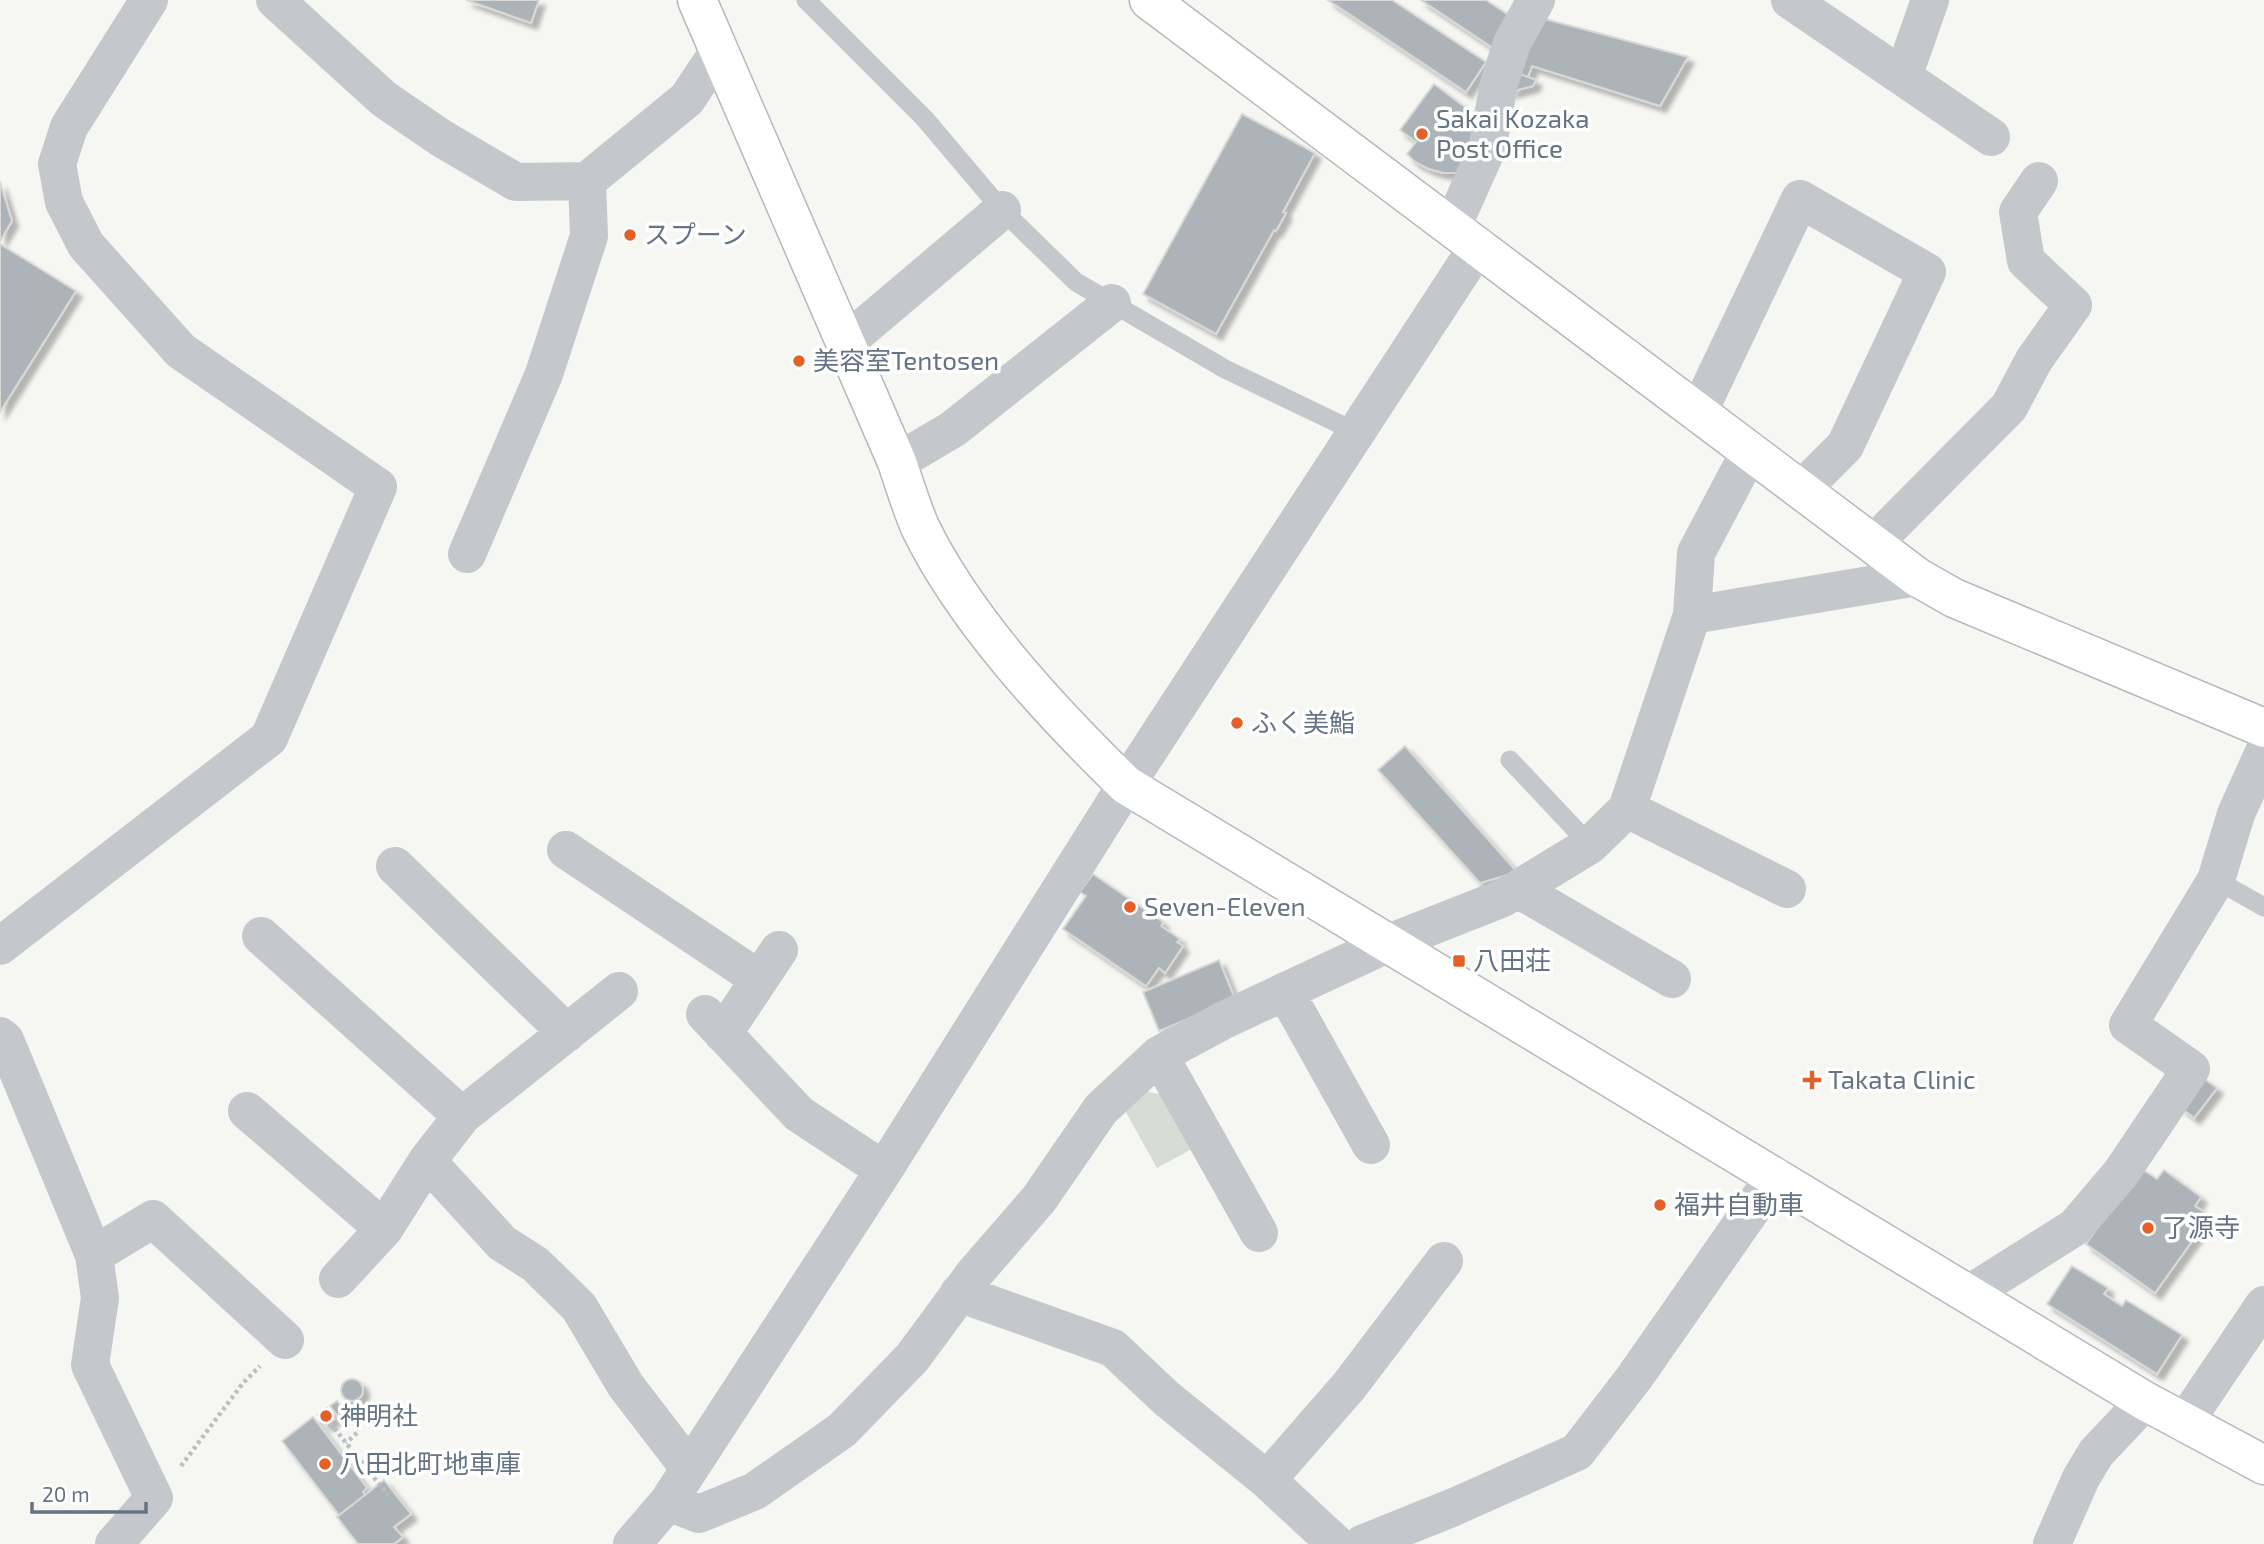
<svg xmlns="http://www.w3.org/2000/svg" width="2264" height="1544" viewBox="0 0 2264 1544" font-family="'Exo 2','Noto Sans JP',sans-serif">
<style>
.green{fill:#d7ddd4}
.building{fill:#acb3b9;stroke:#d8d8d6;stroke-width:2;filter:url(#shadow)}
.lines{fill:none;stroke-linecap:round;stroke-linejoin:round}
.secondary-casing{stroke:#b4b9be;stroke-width:41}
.path{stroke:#bcbec0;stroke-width:4.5;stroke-dasharray:3.5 3.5;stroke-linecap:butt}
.lane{stroke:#c4c7cb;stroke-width:19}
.street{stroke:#c4c7cb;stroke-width:38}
.secondary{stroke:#fff;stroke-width:38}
.poi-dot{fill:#e36127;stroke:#fff;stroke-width:2.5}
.labels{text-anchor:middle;stroke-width:7;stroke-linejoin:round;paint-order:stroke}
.poi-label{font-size:26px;fill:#657484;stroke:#fff;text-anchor:start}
</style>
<defs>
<filter id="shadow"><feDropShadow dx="6" dy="6" stdDeviation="2" flood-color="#0004"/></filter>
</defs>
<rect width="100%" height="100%" fill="#f6f7f3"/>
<path class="green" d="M1141,1091L1161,1094L1192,1149L1157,1168L1123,1107Z"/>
<path class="building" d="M466,0H539L531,23Z
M1328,0H1392L1486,62L1466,92Z
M1421,0H1486L1513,18L1493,48Z
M1541,18L1688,57L1660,106L1532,66L1528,77L1517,73Z
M1517,73L1536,80L1533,86L1510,92Z
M1434,84L1474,114L1470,120L1477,125L1459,173H1444L1429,169L1415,162L1407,154L1416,142L1400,130Z
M1242,114L1315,153L1283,212L1286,213L1276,231L1274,230L1216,334L1143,294Z
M0,182L12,221L0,241Z
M0,244L76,291L0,412Z
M1405,746L1517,872L1480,883L1378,770Z
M1093,874L1163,922L1161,926L1180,939L1177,942L1183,946L1165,973L1159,968L1146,986L1063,929L1086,896L1080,892Z
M1219,960L1235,999L1159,1031L1143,992Z
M2203,1078L2217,1088L2194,1118L2180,1107Z
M2140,1168L2157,1179L2164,1170L2201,1197L2195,1206L2210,1216L2155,1293L2086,1244Z
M2072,1266L2108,1288L2104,1294L2122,1306L2126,1300L2182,1335L2157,1374L2047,1304Z
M341 1390a11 11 0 1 1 22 0a11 11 0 1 1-22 0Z
M337,1401L343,1409L337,1415L330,1406Z
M327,1408L334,1419L326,1425L318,1415Z
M313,1417L367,1488L363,1492L365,1495L339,1515L282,1441Z
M384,1480L411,1514L394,1527L403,1537L394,1544H358L337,1517Z"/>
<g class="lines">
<defs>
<path id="secondary" d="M697,0L897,462C904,483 911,506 920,527C965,620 1052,713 1126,785L2145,1401L2264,1465
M1149,0L1917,577L1954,598L2264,728"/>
</defs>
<use href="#secondary" class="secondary-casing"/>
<path class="path" d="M342,1414L357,1424L359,1431L346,1443
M330,1423L388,1495
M181,1466L243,1383L260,1366"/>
<path class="lane" d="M806,0L925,119L1002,210L1076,282L1225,369L1356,432
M1510,760L1590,845
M2216,880L2264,907"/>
<path class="street" d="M275,0L384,99L441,138L516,182L587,181L687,99L719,51
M1790,0L1991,137
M1903,77L1930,0
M1452,227L1487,149L1499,84L1512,43L1536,0
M845,343L1002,210
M1698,413L1800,199L1927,272L1845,446L1801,490
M897,462L953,429L1112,303
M1873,544L2009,407L2034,360L2073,305L2026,261L2018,212L2039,181
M467,554L544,374L589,236L587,181
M1692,615L1696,553L1750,451
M1627,809L1787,889
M566,850L759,979
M395,866L567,1033
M1518,889L1672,979
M261,936L462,1116
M0,946L269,738L378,487L181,351L86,245L64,202L57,164L69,127L149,0
M1285,991L1371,1145
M705,1014L799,1114L884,1170
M723,1034L779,950
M0,1036L5,1040L94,1255L100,1298L90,1365L154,1498L114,1544
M1159,1055L1259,1233
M247,1111L384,1229
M427,1161L502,1243L535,1264L579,1307L626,1386L689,1468
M94,1255L153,1219L285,1340
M338,1279L384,1229L427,1161L462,1116L619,991
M959,1293L1113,1348L1166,1398L1267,1480L1336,1544
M1969,1294L2075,1227L2121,1173L2191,1069L2128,1025L2216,880L2236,814L2264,752
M2184,1423L2264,1305
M1267,1480L1349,1386L1444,1261
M668,1502L699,1514L755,1491L842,1430L912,1358L974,1274L1039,1199L1101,1109L1159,1055L1224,1020L1389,943L1503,898L1590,845L1627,809L1692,615L1917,577
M632,1544L668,1502L884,1170L1126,785L1478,246
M1362,1544L1454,1507L1577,1452L1634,1378L1775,1176
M2052,1544L2081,1478L2096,1453L2145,1401"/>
<use href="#secondary" class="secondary"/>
</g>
<g class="poi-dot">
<circle cx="1422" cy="134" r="7"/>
<circle cx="630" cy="235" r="7"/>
<circle cx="799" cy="361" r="7"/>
<circle cx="1237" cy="723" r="7"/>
<circle cx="1130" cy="907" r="7"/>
<rect x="1452" y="954" width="14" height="14" rx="3.5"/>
<path d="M1808.5 1069.5h7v7h7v7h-7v7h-7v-7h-7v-7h7z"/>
<circle cx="1660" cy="1205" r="7"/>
<circle cx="2148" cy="1228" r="7"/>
<circle cx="326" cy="1416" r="7"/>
<circle cx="325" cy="1464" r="7"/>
</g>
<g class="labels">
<g class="poi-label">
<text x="1436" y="128">Sakai Kozaka<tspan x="1436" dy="30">Post Office</tspan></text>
<text x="644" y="244">スプーン</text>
<text x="813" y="370">美容室Tentosen</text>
<text x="1251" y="732">ふく美鮨</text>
<text x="1144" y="916">Seven-Eleven</text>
<text x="1473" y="970">八田荘</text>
<text x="1828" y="1089">Takata Clinic</text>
<text x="1674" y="1214">福井自動車</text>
<text x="2162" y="1237">了源寺</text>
<text x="340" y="1425">神明社</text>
<text x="339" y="1473">八田北町地車庫</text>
</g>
</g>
<path d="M32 1502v10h114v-10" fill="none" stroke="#657484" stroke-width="3.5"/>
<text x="42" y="1502" font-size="21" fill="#657484" stroke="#ffffff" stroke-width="5" paint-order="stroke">20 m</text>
</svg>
